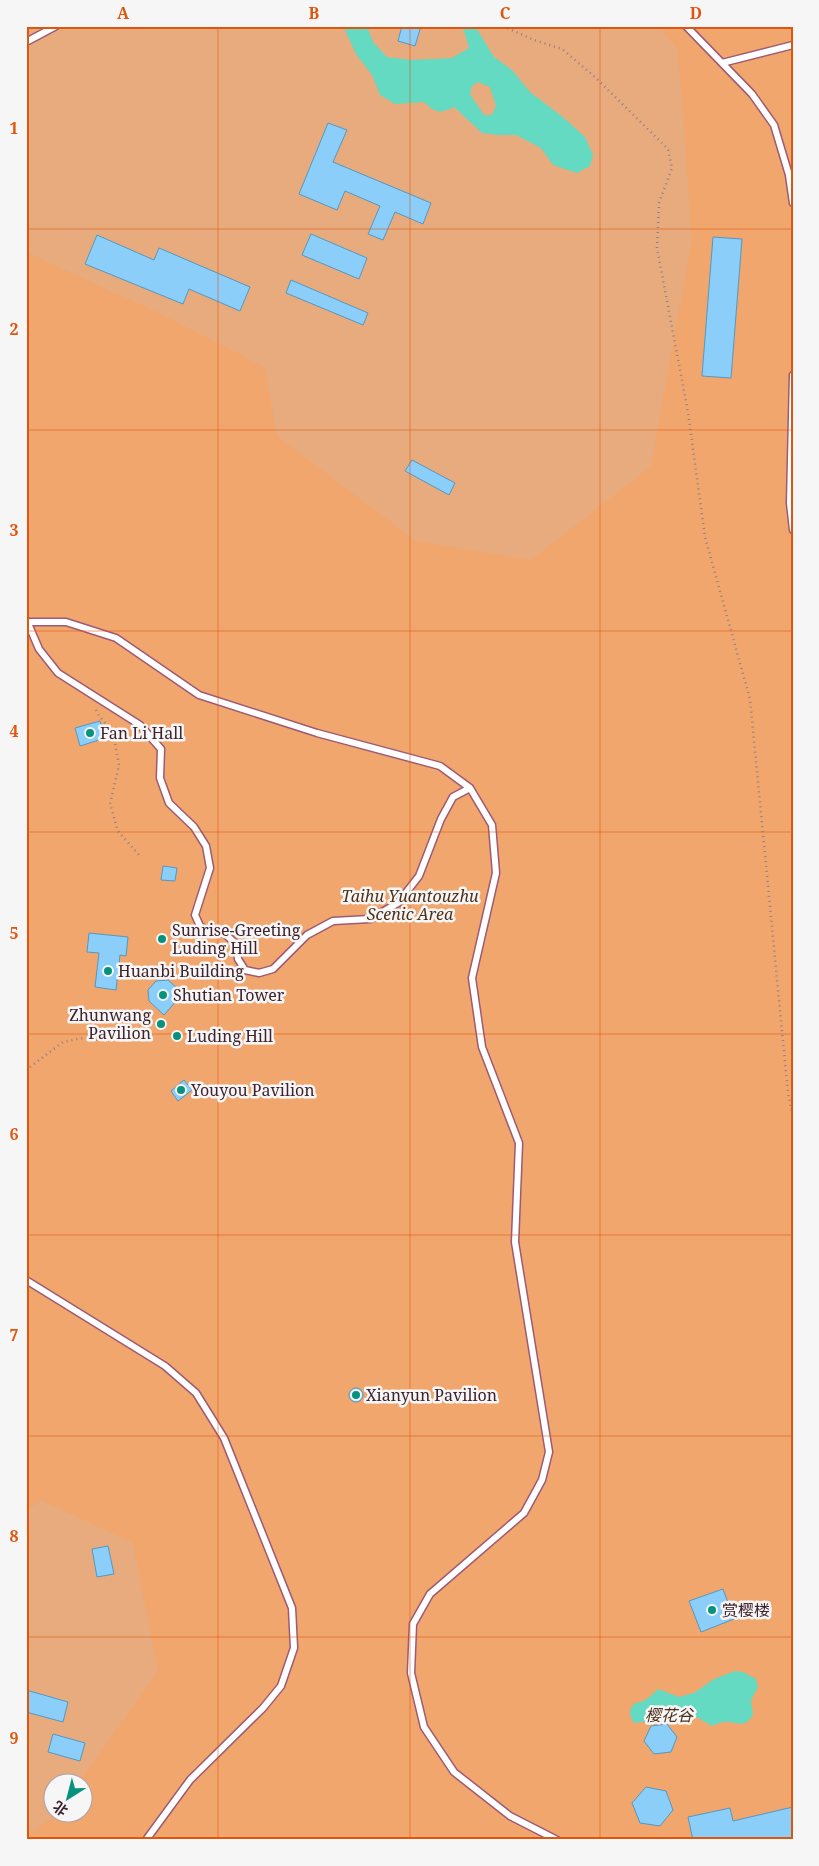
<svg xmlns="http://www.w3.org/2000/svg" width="819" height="1866" viewBox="0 0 819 1866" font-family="'Noto Serif','Noto Sans SC',serif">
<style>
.green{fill:#e8ab7d;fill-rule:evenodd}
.forest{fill:#f0a66d}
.water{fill:#63dac1;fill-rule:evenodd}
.building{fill:#8bcef9;stroke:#5398c2}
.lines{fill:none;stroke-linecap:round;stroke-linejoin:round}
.lane-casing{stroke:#9f5a73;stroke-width:9}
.path{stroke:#947d85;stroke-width:2.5;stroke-dasharray:1 4;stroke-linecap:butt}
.lane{stroke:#fff;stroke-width:6}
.grid{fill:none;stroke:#e0560e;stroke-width:1;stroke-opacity:0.55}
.poi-dot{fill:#06927d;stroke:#f6f6f6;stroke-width:2}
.labels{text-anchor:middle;stroke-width:5;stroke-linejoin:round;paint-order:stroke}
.poi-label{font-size:16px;fill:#3f222d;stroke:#f6f6f6;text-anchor:start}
.park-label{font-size:16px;font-style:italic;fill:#4e3018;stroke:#f6f6f6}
.neatline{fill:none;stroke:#e0560e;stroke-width:2}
.grid-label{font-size:16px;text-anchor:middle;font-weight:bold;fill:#e0560e}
</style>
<rect width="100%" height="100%" fill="#f5e4e9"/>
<path class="green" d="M26,26H793V1840H26ZM52,1784H82V1814H52Z"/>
<path class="forest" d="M659,26H793V1840H26V1837L57,1814H82V1784L78,1783L158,1671L133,1543L41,1500L26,1511V252L159,313L264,367L277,436L416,541L531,560L651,466L692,239L678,50Z"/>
<path class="water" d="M343,26H367L373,42L387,57L411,60L452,58L469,48L464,31L458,26H475L494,57L512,70L530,92L564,118L585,137L593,155L590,166L577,173L553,165L541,148L516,135H498L482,133L454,107C439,114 436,113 424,102L395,104L380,95L372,75L356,54ZM478,82L490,87L496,106L492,115H484L470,94L472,86Z
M735,1671L743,1672L756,1679L758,1687L751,1700L753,1715C744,1728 741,1723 728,1722C723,1721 717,1724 712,1726L693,1715L634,1723C629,1715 628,1710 635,1703C645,1702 651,1696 658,1689L679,1697L694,1693L714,1679Z"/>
<path class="building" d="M402,26H421L415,46L398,41Z
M328,123L347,130L333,162L431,203L423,224L395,212L383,240L368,234L380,206L345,191L337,210L299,194Z
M311,234L367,258L359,279L302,255Z
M97,235L154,260L159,248L250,287L240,311L189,289L183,304L85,264Z
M713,237L742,239L731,378L702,376Z
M291,280L368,313L363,325L286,293Z
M412,460L455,483L449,495L405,471Z
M100,721L105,738L80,746L75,728Z
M163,866L177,868L175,881L161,880Z
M89,933L128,937L126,956L120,955L116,990L95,987L99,953L87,952Z
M168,980L177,988V1000L164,1015L149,1001L148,990L156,981Z
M184,1080L192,1090L178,1101L171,1091Z
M349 1395a7 7 0 1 1 14 0a7 7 0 1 1-14 0Z
M108,1546L114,1574L97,1577L92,1549Z
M723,1589L734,1619L701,1632L689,1601Z
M26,1690L68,1702L63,1722L26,1712Z
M667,1724L677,1737L671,1752L654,1754L644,1741L651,1726Z
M53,1734L85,1743L80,1761L48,1752Z
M646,1787L666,1791L673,1810L660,1826L640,1823L632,1803Z
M793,1807V1840H693L688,1817L730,1808L733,1821Z"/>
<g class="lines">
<defs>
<path id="lane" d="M686,26L752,94L774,125L789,175L793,203
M26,42L56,26
M722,63L793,45
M793,375L790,503L793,530
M27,621L39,649L58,673L140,725L161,749L160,778L169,803L194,827L206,846L210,868L195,915L200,926L211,933H224L236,944L238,959L245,970L259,973L273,969L307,935L333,921L370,919L398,903L419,876L441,819L453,797L470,788
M26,622H66L116,638L199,695L317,733L440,766L470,788L492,825L496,873L472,978L482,1047L519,1143L515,1242L549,1452L542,1480L524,1513L430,1594L413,1624L411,1673L424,1727L454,1772L510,1816L557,1840
M26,1280L165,1366L196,1393L224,1438L292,1608L294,1648L281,1686L263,1708L190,1780L146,1840"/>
</defs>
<use href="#lane" class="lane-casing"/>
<path class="path" d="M503,26L534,40L562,49L596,78L668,149L672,168L659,203L657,248L688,412L705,537L750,699L788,1093L793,1117
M96,710L97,713L113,733L119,765L110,804L118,831L140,856
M26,1070L63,1042L83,1038L108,1041"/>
<use href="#lane" class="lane"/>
</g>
<path class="grid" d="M218,26V1840M410,26V1840M600,26V1840M26,229H793M26,430H793M26,631H793M26,832H793M26,1034H793M26,1235H793M26,1436H793M26,1637H793"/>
<g class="poi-dot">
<circle cx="90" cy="733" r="5"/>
<circle cx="162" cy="939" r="5"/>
<circle cx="108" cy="971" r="5"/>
<circle cx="163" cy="995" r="5"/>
<circle cx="161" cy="1024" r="5"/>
<circle cx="177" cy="1036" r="5"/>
<circle cx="181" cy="1090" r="5"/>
<circle cx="356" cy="1395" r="5"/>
<circle cx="712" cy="1610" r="5"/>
</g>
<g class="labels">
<g class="poi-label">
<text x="100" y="739">Fan Li Hall</text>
<text x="172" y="936">Sunrise-Greeting<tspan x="172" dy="18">Luding Hill</tspan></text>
<text x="118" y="977">Huanbi Building</text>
<text x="173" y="1001">Shutian Tower</text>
<text x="151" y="1021" text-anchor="end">Zhunwang<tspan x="151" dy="18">Pavilion</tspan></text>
<text x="187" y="1042">Luding Hill</text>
<text x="191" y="1096">Youyou Pavilion</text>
<text x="366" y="1401">Xianyun Pavilion</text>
<text x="722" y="1616">赏樱楼</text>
</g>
<g class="park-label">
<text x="410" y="902">Taihu Yuantouzhu<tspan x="410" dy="18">Scenic Area</tspan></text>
<text x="669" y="1721">樱花谷</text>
</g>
</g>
<rect width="819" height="1866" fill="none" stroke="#f6f6f6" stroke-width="55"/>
<g transform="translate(68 1798) rotate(216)"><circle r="24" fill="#f6f6f6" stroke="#ada1a6"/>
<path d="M0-4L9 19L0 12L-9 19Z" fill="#06927d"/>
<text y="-8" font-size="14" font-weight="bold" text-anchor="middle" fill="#3f222d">北</text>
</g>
<rect x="28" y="28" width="764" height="1810" class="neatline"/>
<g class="grid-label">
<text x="123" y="19">A</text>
<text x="314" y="19">B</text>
<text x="505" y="19">C</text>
<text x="696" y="19">D</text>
<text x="14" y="134">1</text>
<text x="14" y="335">2</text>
<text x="14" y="536">3</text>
<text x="14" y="737">4</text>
<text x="14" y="939">5</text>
<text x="14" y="1140">6</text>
<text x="14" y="1341">7</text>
<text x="14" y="1542">8</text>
<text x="14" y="1744">9</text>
</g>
</svg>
